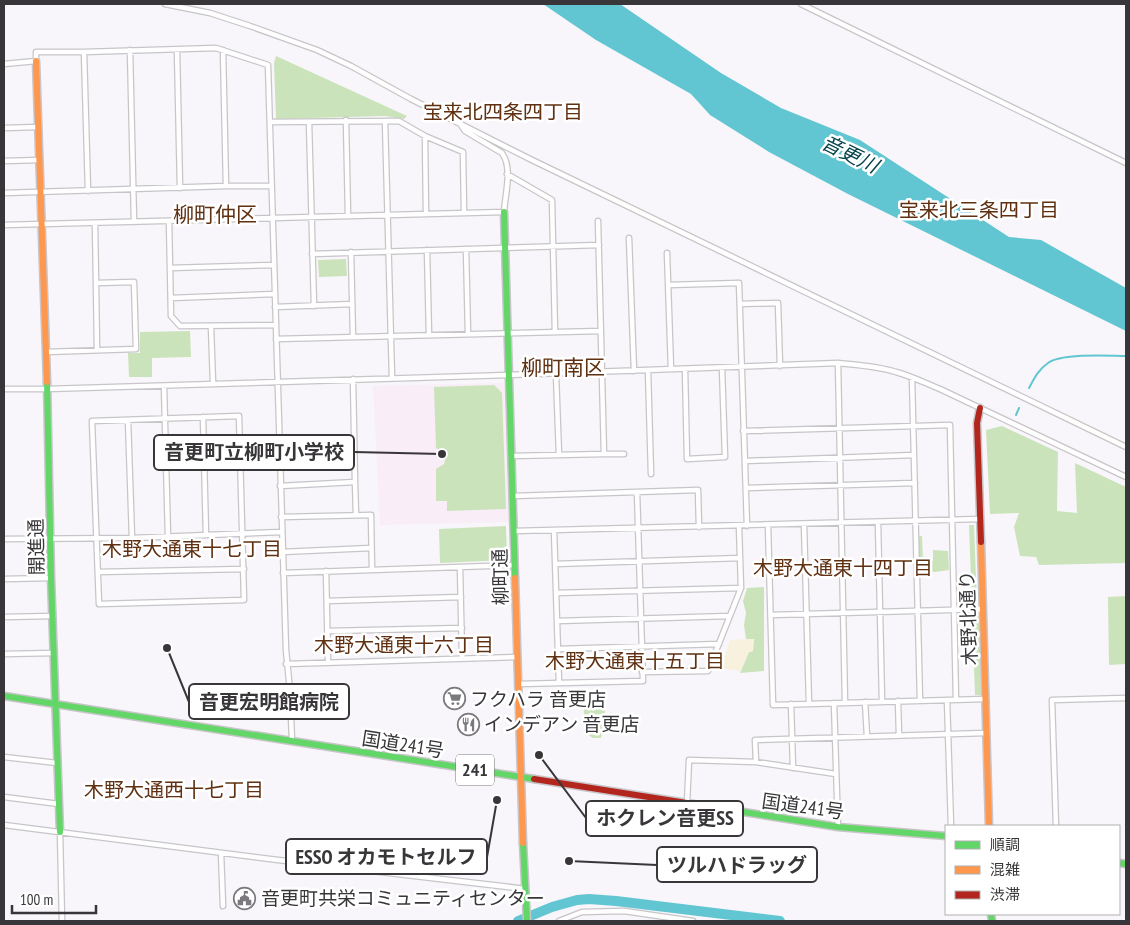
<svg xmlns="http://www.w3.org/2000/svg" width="1130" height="925" viewBox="0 0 1130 925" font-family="'PT Sans Narrow','Noto Sans JP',sans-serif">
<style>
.education{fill:#f9edf7}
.green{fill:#cbe3ba}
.sand{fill:#f7f1de}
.water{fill:#62c6d2}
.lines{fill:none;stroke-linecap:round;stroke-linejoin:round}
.stream{stroke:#62c6d2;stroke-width:2}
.river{stroke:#62c6d2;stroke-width:10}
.street-casing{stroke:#c7c5c8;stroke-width:7}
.fast-casing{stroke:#c7c5c8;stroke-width:9}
.slow-casing{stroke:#c7c5c8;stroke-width:9}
.jam-casing{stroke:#c7c5c8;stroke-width:9}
.street{stroke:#fefefe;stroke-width:4.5}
.fast{stroke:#63d668;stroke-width:6}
.slow{stroke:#ff974d;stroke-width:6}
.jam{stroke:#b3261e;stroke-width:6}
.labels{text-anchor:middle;stroke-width:5;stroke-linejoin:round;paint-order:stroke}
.shield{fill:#fff;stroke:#747274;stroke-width:1}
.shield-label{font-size:18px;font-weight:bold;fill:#383639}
.street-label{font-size:19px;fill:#383639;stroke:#fff}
.poi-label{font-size:19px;fill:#383639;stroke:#fff;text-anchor:start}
.neighbourhood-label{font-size:20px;fill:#5f3011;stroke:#fff}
.water-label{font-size:20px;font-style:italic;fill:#07444b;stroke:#fff}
.quarter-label{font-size:21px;fill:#5f3011;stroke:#fff}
.leader{fill:none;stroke:#383639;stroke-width:2}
.callout-dot{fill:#383639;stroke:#fff;stroke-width:2}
.callout{fill:#fff;stroke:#383639;stroke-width:2}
.callout-label{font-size:20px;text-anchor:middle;font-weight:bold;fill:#383639}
</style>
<rect width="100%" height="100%" fill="#f8f6fa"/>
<path class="education" d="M504,383L509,522L380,525L373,386Z"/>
<path class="green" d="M276,56L407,116L404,119L385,116L276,119L274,63Z
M346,259L347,276L319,277L318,260Z
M190,331L191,357L152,358V377H129L128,353H140V332Z
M494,385L502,393L506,509L447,511V501H436V469L444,464C447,456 443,451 436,448L434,387Z
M1002,426L1058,452L1057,511L1077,513L1075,463L1126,487V563L1039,565L1036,557L1020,556L1014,527L1019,513L990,514L986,430Z
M969,525H974L977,605H972Z
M506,526L507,560L440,563L439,529Z
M918,536H922L923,561H933V550L948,551L949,570L935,572L919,570Z
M764,587V671L740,673L749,652L753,651L754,639H746L744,625L746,613L743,601L747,588Z
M1126,596V664L1109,665L1108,597Z
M979,613L981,695H975L972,614Z
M583,696L604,700L605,717L601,738H593L585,733Z"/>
<path class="sand" d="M753,639V651L749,652L740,671L721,668L730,640Z"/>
<path class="water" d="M543,4H620L721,73L781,108L860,140L1009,237L1041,240L1126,288V331L848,194L769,152L710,115L691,94L596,40Z"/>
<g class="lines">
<path class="stream" d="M1029,388C1034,379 1038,370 1048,363C1062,353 1108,356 1126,356
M1016,415L1019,408"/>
<path class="river" d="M518,921L552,907L577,900L589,899L616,901L780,921"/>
<defs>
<path id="street" d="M165,4L210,13L250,26L317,50L351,66L411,99L532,160L1126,447
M801,4L1126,163
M130,50L134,222
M177,50L180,188
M223,50L226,186
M84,52L88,191
M4,64L36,61V52H84L216,48L268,65L286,650L290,691L292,741
M346,120L348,216
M385,121L392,378
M270,122L399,121L425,136L463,152L464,212
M309,122L314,306
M4,128L38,127
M425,136L426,214
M4,161L39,160
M507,174L552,200L555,332
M4,193L226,186H271
M169,221L171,316L180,326L275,325
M95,223L96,283
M4,225L504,212C505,195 513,168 502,153L465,131L461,125
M629,238L634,371
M466,249L468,334
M427,250L429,335
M351,252L353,337
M667,253L671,369
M312,254L599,245
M170,268L274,265
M668,285L739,283L747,526
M171,298L275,294
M740,304L778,303L780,366
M275,307L352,304
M211,327L213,383
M276,339L601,331
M46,352L136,349L134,282L96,283L97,350
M838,363L845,703
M685,369L687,459L725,457L722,368
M648,370L651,474
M556,374L559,455
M912,378L920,701
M164,386L168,537
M4,389H47L508,375L838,363C857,365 877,366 896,372C911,376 925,383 940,389L1126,477
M239,416L244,600L99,604L92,421Z
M203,417L206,535
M128,420L132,538
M743,431L950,425L956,700
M604,454H624
M511,456L604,454L598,221
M745,461L914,455
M355,482L356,515
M280,486L355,482L353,379
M746,488L915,483
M513,496L698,490L699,527
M281,517L371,515L372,570
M878,522L882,702
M804,524L809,704
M768,525L773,705L985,699
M554,530L559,683
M514,531L980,519
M4,539L132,538L282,532
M282,552L371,548
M555,564L740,558
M460,567L462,658
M326,571L328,662
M98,572L244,569
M283,573L514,565
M4,579L51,578
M556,593L741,588
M327,601L461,597
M771,615L983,609
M4,617L53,616
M557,621L730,616
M328,631L462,628
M558,649L719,644
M4,654L54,653
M286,664L517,657
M642,672L708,671L741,588L739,526
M518,684L643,681L637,492
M947,700L951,826
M898,701L899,735
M865,702L867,736
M834,703L838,827
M791,704L793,768
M4,757L57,763
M756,762L755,740L986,733
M4,797L59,804
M687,803L689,760L756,762L836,774
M4,825L278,860L526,889
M1056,826L1052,700L1126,698
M60,832L62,921
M221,853L223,906
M559,921L582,912L624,911L693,921"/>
<path id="fast" d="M504,212L515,578
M47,382L51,578L60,832
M4,696L534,779
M725,809L838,827L946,836
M523,843L527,921
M1119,863L1126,864
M991,914L992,921"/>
<path id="slow" d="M36,61L47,382
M981,542L989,826
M515,578L523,843"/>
<path id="jam" d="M980,408L977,423L981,542
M534,779L725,809"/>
</defs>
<use href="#street" class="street-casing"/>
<use href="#fast" class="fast-casing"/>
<use href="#slow" class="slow-casing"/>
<use href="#jam" class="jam-casing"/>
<use href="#street" class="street"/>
<use href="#fast" class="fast"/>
<use href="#slow" class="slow"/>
<use href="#jam" class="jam"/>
</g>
<defs>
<symbol id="supermarket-ring" viewBox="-11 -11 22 22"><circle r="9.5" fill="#fff" stroke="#7b797d" stroke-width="1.5"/><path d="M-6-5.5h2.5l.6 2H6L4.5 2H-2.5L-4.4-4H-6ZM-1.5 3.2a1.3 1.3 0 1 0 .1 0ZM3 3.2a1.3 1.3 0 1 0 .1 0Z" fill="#7b797d"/></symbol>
<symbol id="restaurant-ring" viewBox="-11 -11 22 22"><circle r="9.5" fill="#fff" stroke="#7b797d" stroke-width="1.5"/><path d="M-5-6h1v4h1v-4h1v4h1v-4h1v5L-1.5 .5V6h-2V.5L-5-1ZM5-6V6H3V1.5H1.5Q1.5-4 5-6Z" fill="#7b797d"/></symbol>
<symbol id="civic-ring" viewBox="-11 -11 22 22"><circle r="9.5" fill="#fff" stroke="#7b797d" stroke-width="1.5"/><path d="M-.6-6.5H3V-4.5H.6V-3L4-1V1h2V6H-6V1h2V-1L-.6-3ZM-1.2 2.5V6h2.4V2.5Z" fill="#7b797d"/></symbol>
</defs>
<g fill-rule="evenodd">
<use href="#supermarket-ring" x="442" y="686" width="25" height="25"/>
<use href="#restaurant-ring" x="456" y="712" width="25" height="25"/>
<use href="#civic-ring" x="232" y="886" width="25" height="25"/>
</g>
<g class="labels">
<rect class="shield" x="456" y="754.5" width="38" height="31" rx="4"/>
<g class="shield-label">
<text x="475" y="776">241</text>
</g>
<g class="street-label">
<text transform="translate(36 547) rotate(-91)" y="7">開進通</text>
<text transform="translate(500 577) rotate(-91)" y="7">柳町通</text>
<text transform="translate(968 618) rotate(-92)" y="7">木野北通り</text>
<text transform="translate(403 744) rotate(9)" y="7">国道241号</text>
<text transform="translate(803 806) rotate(8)" y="7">国道241号</text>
</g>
<g class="poi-label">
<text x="470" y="706">フクハラ 音更店</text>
<text x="484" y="731">インデアン 音更店</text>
<text x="261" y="905">音更町共栄コミュニティセンター</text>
</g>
<g class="neighbourhood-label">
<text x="503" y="119">宝来北四条四丁目</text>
<text x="979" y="217">宝来北三条四丁目</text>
<text x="192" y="556">木野大通東十七丁目</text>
<text x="843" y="575">木野大通東十四丁目</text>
<text x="404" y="652">木野大通東十六丁目</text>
<text x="635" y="668">木野大通東十五丁目</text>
<text x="174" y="797">木野大通西十七丁目</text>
</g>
<g class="water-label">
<text transform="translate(850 154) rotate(26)" y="7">音更川</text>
</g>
<g class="quarter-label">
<text x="215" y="222">柳町仲区</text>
<text x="563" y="375">柳町南区</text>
</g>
</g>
<path class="leader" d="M442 454L354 452M167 648L189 702M539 755L586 818M497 800L487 857M569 861L657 865"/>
<g class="callout-dot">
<circle cx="442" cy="454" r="5"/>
<circle cx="167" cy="648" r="5"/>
<circle cx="539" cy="755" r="5"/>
<circle cx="497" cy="800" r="5"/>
<circle cx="569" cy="861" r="5"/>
</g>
<g class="callout">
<rect x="154" y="435" width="200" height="35" rx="5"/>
<rect x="189" y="684" width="160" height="35" rx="5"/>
<rect x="586" y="801" width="157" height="35" rx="5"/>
<rect x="286" y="839" width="201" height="35" rx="5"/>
<rect x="657" y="847" width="160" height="35" rx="5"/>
</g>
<g class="callout-label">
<text x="254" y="459">音更町立柳町小学校</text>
<text x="269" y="709">音更宏明館病院</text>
<text x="665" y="825">ホクレン音更SS</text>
<text x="386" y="864">ESSO オカモトセルフ</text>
<text x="737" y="872">ツルハドラッグ</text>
</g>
<rect width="1130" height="925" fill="none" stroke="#383639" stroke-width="10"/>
<rect x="945" y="825" width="175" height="90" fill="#ffffff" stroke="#afafb0"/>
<rect x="955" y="841" width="25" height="8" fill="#63d668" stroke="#afafb0"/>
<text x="990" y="850" font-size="15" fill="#383639">順調</text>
<rect x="955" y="866" width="25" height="8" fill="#ff974d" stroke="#afafb0"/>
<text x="990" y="875" font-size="15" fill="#383639">混雑</text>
<rect x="955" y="891" width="25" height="8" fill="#b3261e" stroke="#afafb0"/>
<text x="990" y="900" font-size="15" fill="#383639">渋滞</text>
<path d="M12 905v8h84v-8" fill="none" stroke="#383639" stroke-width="2.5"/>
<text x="20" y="905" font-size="15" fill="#383639" stroke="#ffffff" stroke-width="4" paint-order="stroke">100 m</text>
</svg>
